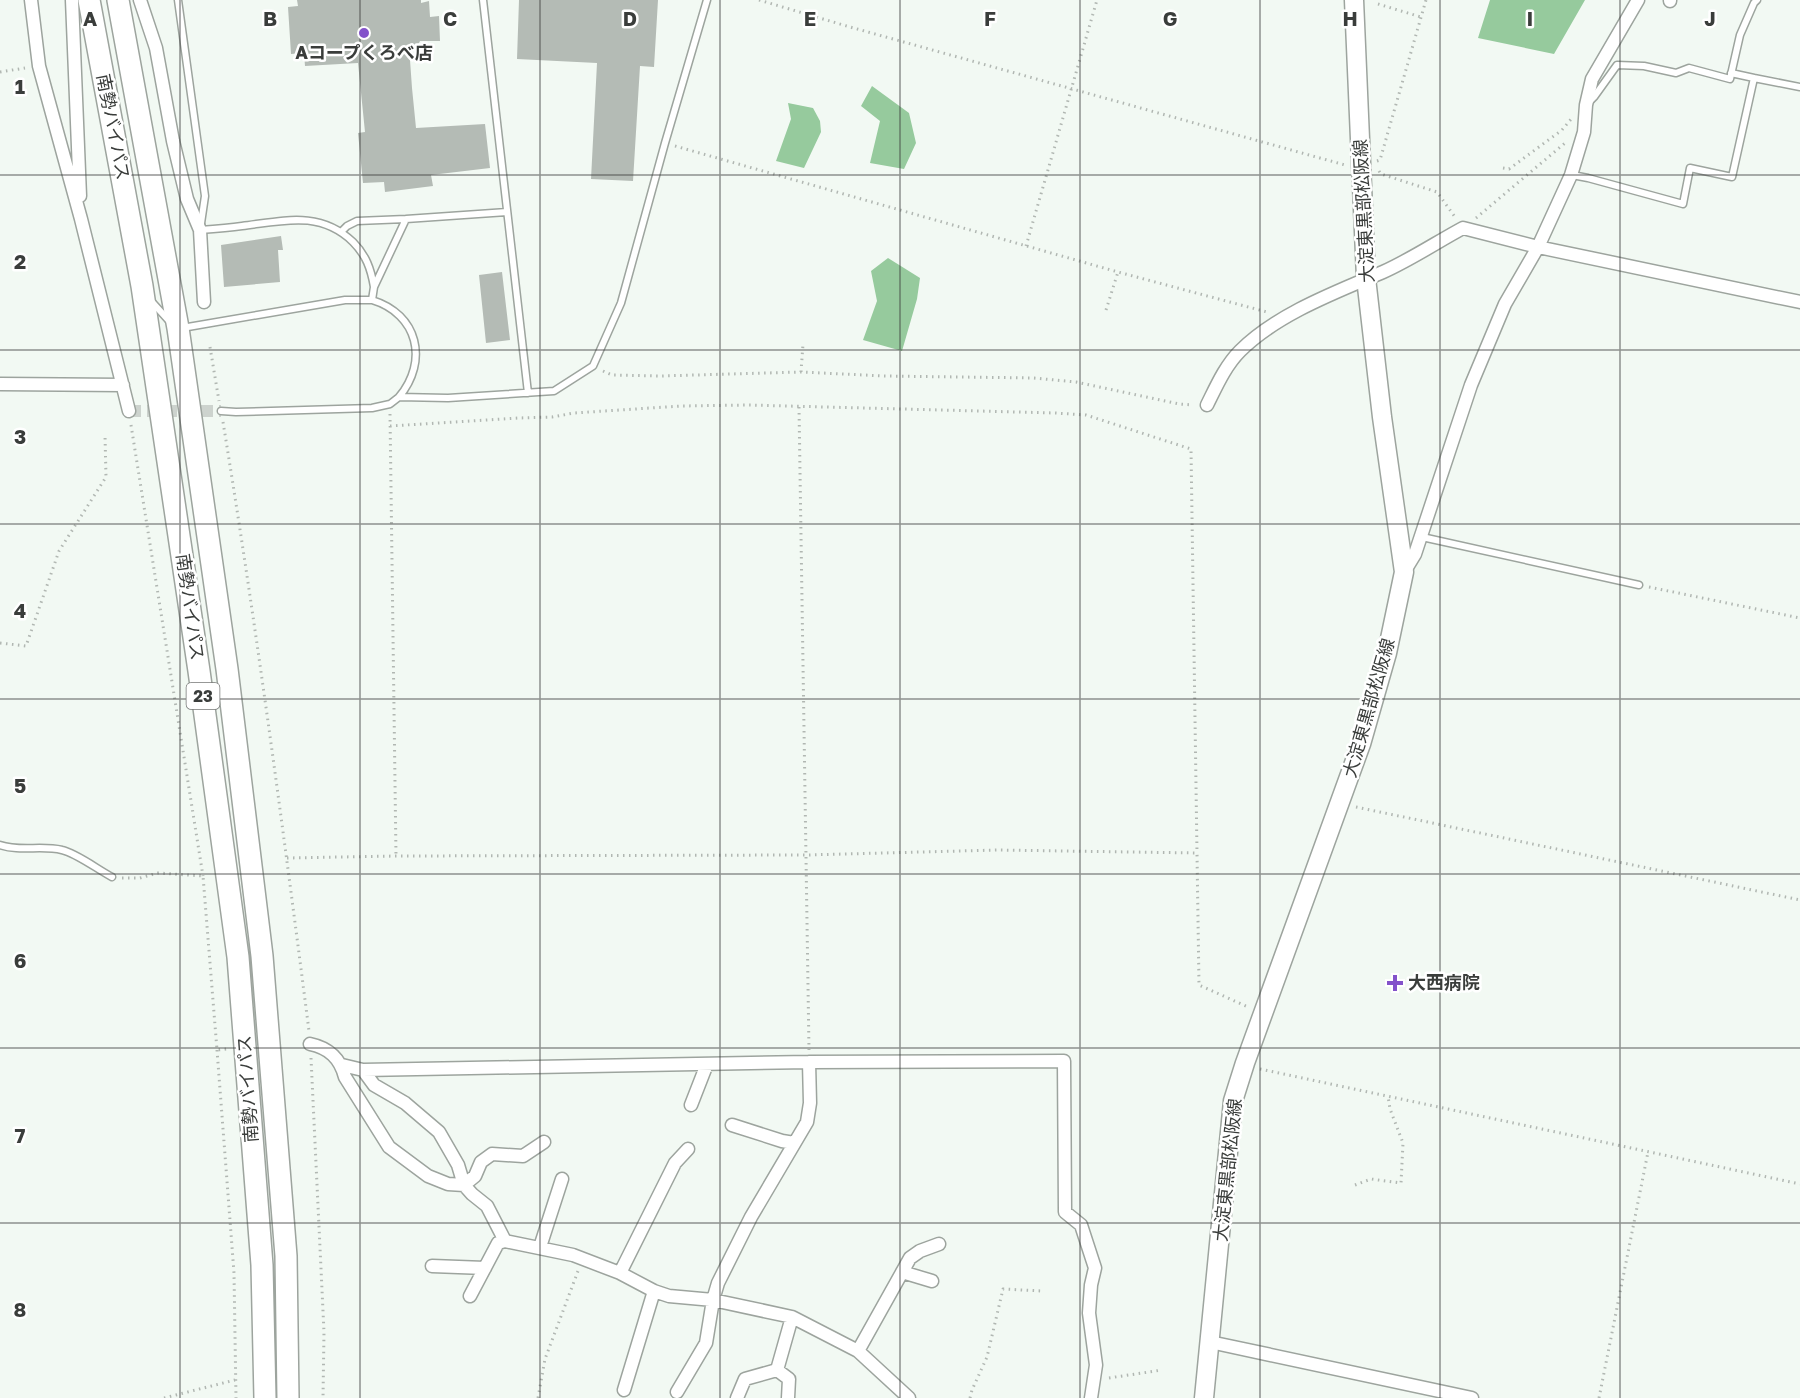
<svg xmlns="http://www.w3.org/2000/svg" width="1800" height="1398" viewBox="0 0 1800 1398" font-family="'Golos Text','Noto Sans JP',sans-serif">
<style>
.forest{fill:#96ca9d}
.building{fill:#b4bbb5}
.lines{fill:none;stroke-linecap:round;stroke-linejoin:round}
.minor-tunnel{stroke:#cdd3ce;stroke-width:12;stroke-dasharray:12 6;stroke-linecap:butt}
.service-casing{stroke:#9da49e;stroke-width:9}
.minor-casing{stroke:#9da49e;stroke-width:15}
.secondary-casing{stroke:#9da49e;stroke-width:21}
.trunk-casing{stroke:#9da49e;stroke-width:24}
.path{stroke:#b1b7b2;stroke-width:3;stroke-dasharray:1.5 4.5;stroke-linecap:butt}
.service{stroke:#fff;stroke-width:6}
.minor{stroke:#fff;stroke-width:12}
.secondary{stroke:#fff;stroke-width:18}
.trunk{stroke:#fff;stroke-width:21}
.grid{fill:none;stroke:#3a3d3b;stroke-width:1.5;stroke-opacity:0.55}
.poi-dot{fill:#8352ca;stroke:#fff;stroke-width:2}
.labels{text-anchor:middle;stroke-width:5;stroke-linejoin:round;paint-order:stroke}
.shield{fill:#fff;stroke:#757776;stroke-width:1.5}
.shield-label{font-size:16px;font-weight:bold;fill:#3a3d3b}
.poi-label{font-size:18px;font-weight:bold;fill:#3a3d3b;stroke:#fff}
.street-label{font-size:18px;fill:#3a3d3b;stroke:#fff}
.grid-label{font-size:20px;text-anchor:middle;font-weight:bold;fill:#3a3d3b;stroke:#fff;stroke-width:5;stroke-linejoin:round;paint-order:stroke}
</style>
<rect width="100%" height="100%" fill="#f2f9f3"/>
<path class="forest" d="M1490,0H1585L1554,54L1478,38Z
M872,86L909,113L916,143L904,169L870,163L880,121L861,106Z
M788,103L813,108L820,121L821,132L804,168L776,161L791,119Z
M888,258L920,278L917,299L902,351L863,340L877,301L871,271Z"/>
<path class="building" d="M297,0H421V3L429,1L430,17L439,16L440,41H420L418,45L409,46L412,88L416,128L485,124L490,168L431,175L433,186L385,192L384,182L363,183L358,133L365,132L358,63L305,66L304,53L291,54L288,7L298,6Z
M519,0H658L654,67L640,66L633,181L591,179L597,63L517,59Z
M281,236L283,250H278L280,282L224,287L221,245Z
M502,272L510,340L486,343L479,275Z"/>
<g class="lines">
<path class="minor-tunnel" d="M129,411H221"/>
<defs>
<path id="service" d="M178,0L205,196L200,230C214,229 228,228 242,226C283,221 320,210 353,242C366,255 371,269 374,287L406,219L507,212
M483,0L528,393
M1754,78L1800,87
M1588,103L1594,97L1617,65L1644,66L1676,73L1689,68L1730,79L1740,35L1754,3L1757,0
M1572,175L1588,178L1683,204L1690,168L1732,177L1754,78L1731,73
M341,232L347,226L357,221L406,219
M372,300C418,314 429,361 399,397
M152,302L171,323
M182,328L345,300H372L374,287
M221,411L236,412L372,408L390,404L399,397L448,398L554,391L593,366L621,303L665,143L707,0
M1422,537L1639,585
M0,845C20,852 41,845 62,850C76,853 97,869 112,877"/>
<path id="minor" d="M31,0L39,66L81,219L129,411
M72,0L80,196
M140,0L156,48L173,141L187,199L200,230L204,302
M1670,0V1
M0,384L123,385
M1207,405C1216,387 1225,366 1240,351C1277,314 1336,292 1383,272C1410,260 1437,242 1463,228L1538,247L1800,302
M1404,572L1415,554L1471,385L1505,304L1538,247L1571,175L1584,132L1586,105L1592,79L1638,0
M310,1044C329,1048 340,1058 345,1077L389,1147L428,1176L448,1184L464,1185L472,1194L487,1206L505,1241L573,1255L620,1273L654,1291L669,1296L713,1300L792,1317L858,1351L909,1398
M342,1065L363,1070L374,1085L405,1103L439,1132L458,1165L464,1185L475,1176L481,1162L492,1154L523,1156L544,1142
M363,1070L809,1062L1064,1061L1065,1212L1081,1225L1095,1268L1091,1285L1089,1313L1096,1365L1091,1398
M691,1105L707,1064
M732,1125L782,1141L794,1143
M540,1247L562,1179
M432,1266L485,1268
M902,1272L932,1281
M620,1273L675,1163L688,1149
M470,1296L498,1243L505,1241
M1210,1342L1472,1398
M858,1351L910,1258L920,1251L939,1244
M777,1370L789,1379L788,1398
M624,1390L654,1291
M677,1392L706,1343L713,1300L718,1283L751,1217L807,1122L810,1103L809,1062
M737,1398L745,1379L777,1370L792,1317"/>
<path id="secondary" d="M1204,1398L1233,1101L1245,1063L1361,744L1387,653L1404,572L1382,417L1366,278L1354,0"/>
<path id="trunk" d="M89,0L142,286L199,671L238,957L262,1265L265,1398
M118,0L178,328L227,669L262,956L286,1256L288,1398"/>
</defs>
<use href="#service" class="service-casing"/>
<use href="#minor" class="minor-casing"/>
<use href="#secondary" class="secondary-casing"/>
<use href="#trunk" class="trunk-casing"/>
<path class="path" d="M759,0L850,27L1345,165
M1378,4L1421,17
M0,72L25,68
M675,146L1118,272L1267,312
M1377,161L1380,160L1426,0
M1503,168L1509,169L1562,130L1572,118
M1379,171L1381,174L1437,192L1455,217
M1476,218L1565,143
M1026,246L1097,0
M1106,310L1118,272
M210,347L219,401
M603,371L612,375L660,376L801,372L885,376L1034,378L1076,382L1179,404L1193,405
M801,372L803,344
M799,407L809,1050
M390,414L396,856
M223,422C256,624 283,828 309,1031
M131,425L203,876
M390,426L518,418L552,417L574,413L681,406L749,405L1055,413L1086,415L1191,449L1197,853
M1649,587L1800,618
M0,643L26,646L59,551L106,477L105,435
M1356,807L1800,900
M287,858L396,856L806,855L998,850L1197,853L1199,985L1248,1007
M122,878H140L158,873L203,876L217,1050L227,1049
M217,1050L234,1273L236,1398
M311,1058L324,1332L323,1398
M1260,1069L1800,1184
M1355,1185L1371,1179L1401,1183L1403,1143L1390,1109L1388,1096
M1109,1378L1162,1370
M164,1398L235,1380
M538,1398L545,1359L578,1271
M970,1398L972,1390L987,1357L1003,1289L1042,1291
M1599,1398L1648,1152"/>
<use href="#service" class="service"/>
<use href="#minor" class="minor"/>
<use href="#secondary" class="secondary"/>
<use href="#trunk" class="trunk"/>
</g>
<path class="grid" d="M180,0V1398M360,0V1398M540,0V1398M720,0V1398M900,0V1398M1080,0V1398M1260,0V1398M1440,0V1398M1620,0V1398M0,175H1800M0,350H1800M0,524H1800M0,699H1800M0,874H1800M0,1048H1800M0,1223H1800"/>
<g class="poi-dot">
<circle cx="364" cy="33" r="6"/>
<path d="M1392 974h6v6h6v6h-6v6h-6v-6h-6v-6h6z"/>
</g>
<g class="labels">
<rect class="shield" x="186.5" y="683" width="33" height="26" rx="4.5"/>
<g class="shield-label">
<text x="203" y="702">23</text>
</g>
<g class="poi-label">
<text x="364" y="59">Aコープくろべ店</text>
<text x="1408" y="989" text-anchor="start">大西病院</text>
</g>
<g class="street-label">
<text transform="translate(113 127) rotate(79)" y="6">南勢バイパス</text>
<text transform="translate(1364 211) rotate(-93)" y="6">大淀東黒部松阪線</text>
<text transform="translate(190 607) rotate(82)" y="6">南勢バイパス</text>
<text transform="translate(1369 708) rotate(-74)" y="6">大淀東黒部松阪線</text>
<text transform="translate(248 1089) rotate(-94)" y="6">南勢バイパス</text>
<text transform="translate(1228 1170) rotate(-84)" y="6">大淀東黒部松阪線</text>
</g>
</g>
<g class="grid-label">
<text x="90" y="26">A</text>
<text x="270" y="26">B</text>
<text x="450" y="26">C</text>
<text x="630" y="26">D</text>
<text x="810" y="26">E</text>
<text x="990" y="26">F</text>
<text x="1170" y="26">G</text>
<text x="1350" y="26">H</text>
<text x="1530" y="26">I</text>
<text x="1710" y="26">J</text>
<text x="20" y="94">1</text>
<text x="20" y="269">2</text>
<text x="20" y="444">3</text>
<text x="20" y="618">4</text>
<text x="20" y="793">5</text>
<text x="20" y="968">6</text>
<text x="20" y="1143">7</text>
<text x="20" y="1317">8</text>
</g>
</svg>
